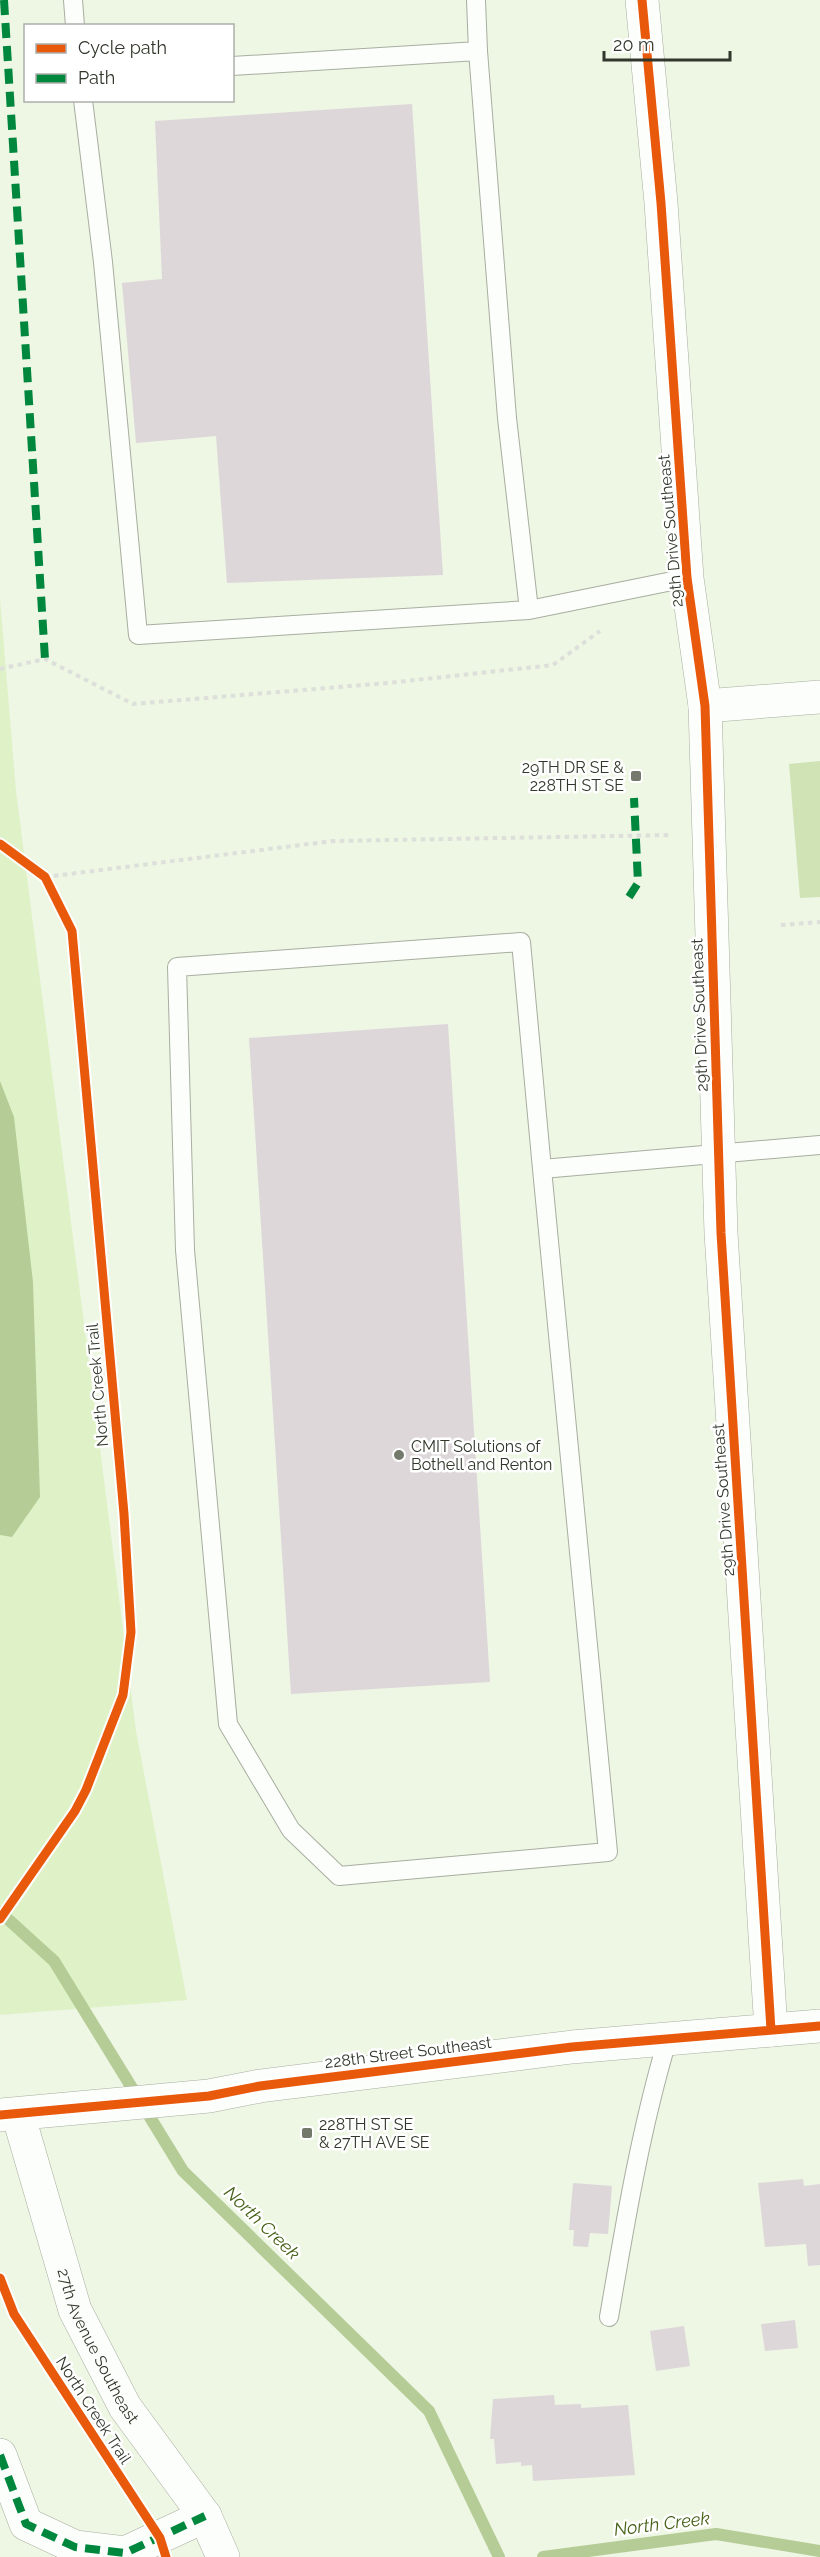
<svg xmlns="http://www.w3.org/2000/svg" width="820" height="2557" viewBox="0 0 820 2557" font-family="Raleway,sans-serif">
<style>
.green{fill:#dff2c7}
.forest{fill:#cfe3b5}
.water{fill:#b5cc96}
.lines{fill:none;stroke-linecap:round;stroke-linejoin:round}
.stream{stroke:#b5cc96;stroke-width:12}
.building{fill:#ddd7da}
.service-casing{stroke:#a8aea0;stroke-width:20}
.minor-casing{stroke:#a8aea0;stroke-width:34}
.tertiary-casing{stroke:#a8aea0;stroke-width:34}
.secondary-casing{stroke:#a8aea0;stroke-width:34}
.path{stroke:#dde0da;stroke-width:4;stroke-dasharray:4.5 4.5;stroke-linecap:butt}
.service{stroke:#fcfefb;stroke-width:18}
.minor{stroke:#fcfefb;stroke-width:33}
.tertiary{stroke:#fcfefb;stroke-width:33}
.secondary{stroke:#fcfefb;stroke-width:33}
.quiet{stroke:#00873e;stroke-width:8;stroke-dasharray:15 8;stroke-linecap:butt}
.cycleway-casing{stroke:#fff;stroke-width:13}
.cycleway{stroke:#e8590c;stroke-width:9}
.poi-dot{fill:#737a6b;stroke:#fff;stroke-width:2}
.labels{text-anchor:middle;stroke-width:5;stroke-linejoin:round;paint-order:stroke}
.street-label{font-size:16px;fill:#31372a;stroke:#fff}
.poi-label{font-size:16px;fill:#31372a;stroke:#fff;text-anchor:start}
.water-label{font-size:18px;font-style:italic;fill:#476219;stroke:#fff}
</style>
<rect width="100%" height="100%" fill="#eef6e4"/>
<path class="green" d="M0,599L16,791L136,1731L187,2000L0,2015Z"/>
<path class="forest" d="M820,761V897L800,898L789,764Z"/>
<path class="water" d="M0,1081L14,1117L33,1282L40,1497L12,1537L0,1535Z"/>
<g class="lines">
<path class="stream" d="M0,1912L54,1961L183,2171L429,2411L499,2557
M543,2557L716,2534L820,2551"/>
</g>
<path class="building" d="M412,104L443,575L227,583L216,436L136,443L122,283L162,279L155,121Z
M448,1024L490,1682L291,1694L249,1038Z
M803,2179L804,2186L820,2184V2265L808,2266L806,2244L765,2247L758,2183Z
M573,2183L612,2186L608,2234L590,2233L588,2247L573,2246L574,2230H569Z
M795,2320L798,2348L765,2351L761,2324Z
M684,2326L690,2366L656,2371L650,2331Z
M554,2395L555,2405L581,2404V2408L628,2405L635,2475L533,2481L532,2465L521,2466V2462L496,2464L494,2439H490L493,2399Z"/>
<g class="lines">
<defs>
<path id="service" d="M73,0L75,26
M232,66L478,51L476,0
M83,100L103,262L138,635L529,610L507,418L478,51
M529,610L687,578
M542,1169L608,1852L339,1876L291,1830L228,1724L185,1250L177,967L521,942L542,1169L820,1145
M609,2317C625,2224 640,2132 667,2041"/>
<path id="minor" d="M705,706L820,697
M0,2455L26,2524L75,2547L125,2553L205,2516"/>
<g id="tertiary">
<path d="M642,0L661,203L687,578L705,706L721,1233L771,2030"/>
<path id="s1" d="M18,2114L75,2310L125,2407L205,2516L223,2557"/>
</g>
<path id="secondary" d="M0,2115L209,2096L260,2086L572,2047L820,2026"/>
</defs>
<use href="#service" class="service-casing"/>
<use href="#minor" class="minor-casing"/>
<use href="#tertiary" class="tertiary-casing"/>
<use href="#secondary" class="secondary-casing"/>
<path class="path" d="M0,669L45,659L133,704L388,683L553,665L600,631
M45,877L333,841L672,835
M781,925L820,922"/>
<use href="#service" class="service"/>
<use href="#minor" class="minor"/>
<use href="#tertiary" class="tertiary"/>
<use href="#secondary" class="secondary"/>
<path class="quiet" d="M4,0L45,659
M629,897L638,883L634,798
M0,2455L26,2524L75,2547L125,2553L205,2516"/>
<defs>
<path id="cycleway" d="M642,0L661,203L687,578L705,706L721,1233L771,2030
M0,844L45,877L72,931L124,1514L131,1632L123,1695L86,1790L75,1811L0,1919
M0,2115L209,2096L260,2086L572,2047L820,2026
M0,2278L14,2314L160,2538L166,2557"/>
</defs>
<use href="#cycleway" class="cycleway-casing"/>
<use href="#cycleway" class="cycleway"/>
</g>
<g class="poi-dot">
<rect x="630" y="770" width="12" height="12" rx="3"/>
<circle cx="399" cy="1455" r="6"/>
<rect x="301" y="2127" width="12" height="12" rx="3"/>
</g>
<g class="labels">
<g class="street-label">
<text transform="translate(670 531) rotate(-95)" y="6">29th Drive Southeast</text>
<text transform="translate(699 1015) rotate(-92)" y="6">29th Drive Southeast</text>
<text transform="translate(97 1385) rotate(-95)" y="6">North Creek Trail</text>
<text transform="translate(723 1500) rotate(-94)" y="6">29th Drive Southeast</text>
<text transform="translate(408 2052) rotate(-7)" y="6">228th Street Southeast</text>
<text dy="6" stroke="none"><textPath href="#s1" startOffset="246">27th Avenue Southeast</textPath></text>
<text transform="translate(94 2410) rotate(57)" y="6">North Creek Trail</text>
</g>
<g class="poi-label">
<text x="624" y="773" text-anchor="end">29TH DR SE &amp;<tspan x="624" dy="18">228TH ST SE</tspan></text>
<text x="411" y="1452">CMIT Solutions of<tspan x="411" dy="18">Bothell and Renton</tspan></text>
<text x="319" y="2130">228TH ST SE<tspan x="319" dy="18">&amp; 27TH AVE SE</tspan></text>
</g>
<g class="water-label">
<text transform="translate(262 2223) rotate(44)" y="6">North Creek</text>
<text transform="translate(662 2524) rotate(-7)" y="6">North Creek</text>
</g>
</g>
<rect x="24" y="24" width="210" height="78" fill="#ffffff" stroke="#adafaa" stroke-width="1.5"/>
<rect x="36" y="44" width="30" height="9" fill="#e8590c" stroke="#adafaa" stroke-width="1.5"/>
<text x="78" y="54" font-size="18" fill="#31372a">Cycle path</text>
<rect x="36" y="74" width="30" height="9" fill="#00873e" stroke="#adafaa" stroke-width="1.5"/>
<text x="78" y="84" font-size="18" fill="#31372a">Path</text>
<path d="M604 51v9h126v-9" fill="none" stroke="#31372a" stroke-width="3"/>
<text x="613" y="51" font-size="18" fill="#31372a" stroke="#ffffff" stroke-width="4.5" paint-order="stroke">20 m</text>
</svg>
